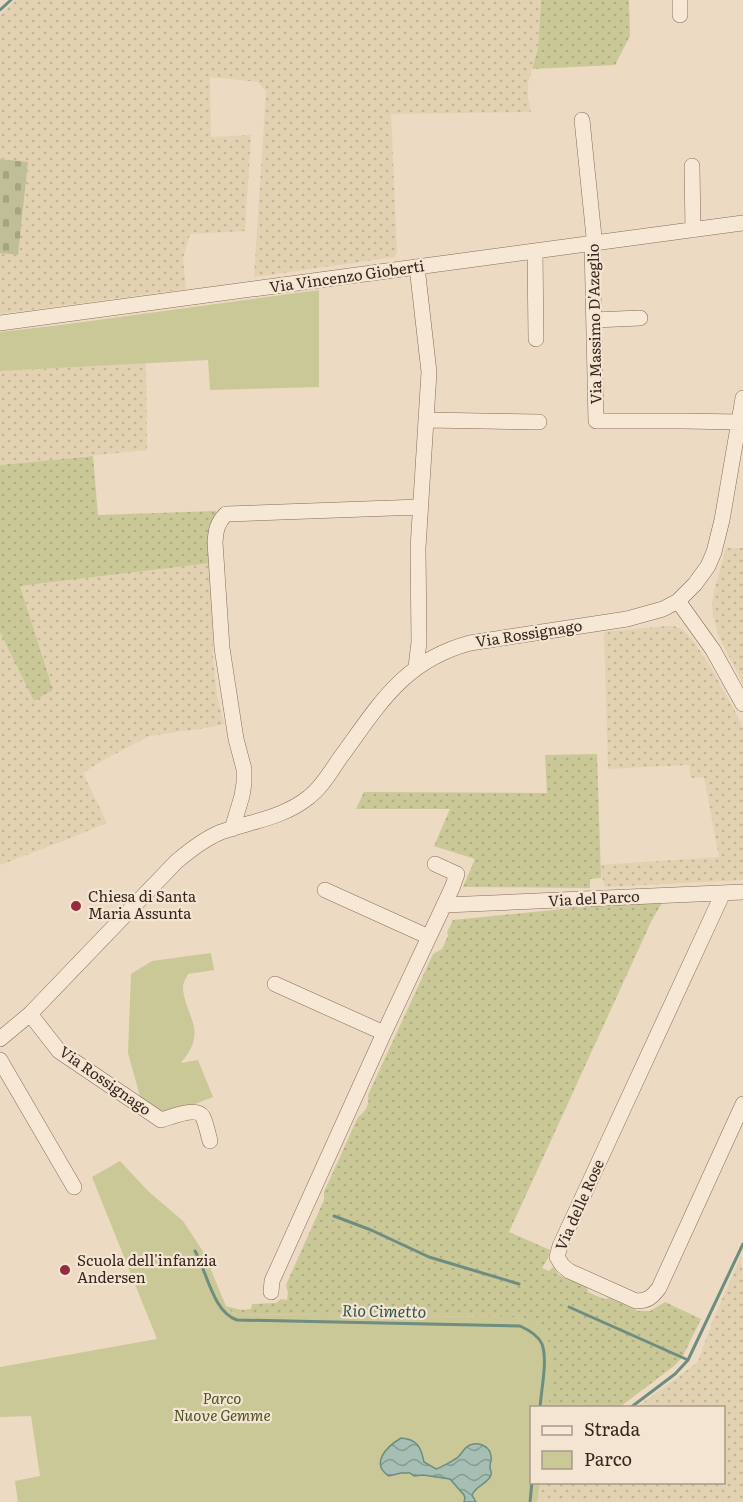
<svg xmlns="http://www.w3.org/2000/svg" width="743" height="1502" viewBox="0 0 743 1502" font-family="Literata,serif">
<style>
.farmland{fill:url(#farmland-dots)}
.grass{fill:url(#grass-dots)}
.cemetery{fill:url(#cemetery-stones)}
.park{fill:#cac897}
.water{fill:url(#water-waves);stroke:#6c8d80;stroke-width:1.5}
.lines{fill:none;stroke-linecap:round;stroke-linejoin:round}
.stream{stroke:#6c8d80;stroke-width:3}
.minor-casing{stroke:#866b5a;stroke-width:16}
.minor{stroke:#f7e8d6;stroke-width:15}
.poi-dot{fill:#922d3d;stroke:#f4e5d2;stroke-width:2}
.labels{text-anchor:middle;stroke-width:4.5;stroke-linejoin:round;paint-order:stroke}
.street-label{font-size:15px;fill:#36261e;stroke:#f4e5d2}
.poi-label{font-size:15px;fill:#36261e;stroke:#f4e5d2;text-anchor:start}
.park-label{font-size:15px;font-style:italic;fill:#4d5225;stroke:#f4e5d2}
.water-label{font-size:16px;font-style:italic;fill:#2e554d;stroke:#f4e5d2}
</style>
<defs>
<pattern id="farmland-dots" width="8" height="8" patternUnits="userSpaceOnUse" patternTransform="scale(1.5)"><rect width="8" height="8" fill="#e2d2b1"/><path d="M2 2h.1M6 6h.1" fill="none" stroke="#c2b498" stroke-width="1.8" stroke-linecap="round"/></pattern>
<pattern id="grass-dots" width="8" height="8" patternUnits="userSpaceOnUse" patternTransform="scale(1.5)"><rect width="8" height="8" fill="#cac897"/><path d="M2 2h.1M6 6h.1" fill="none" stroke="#aeac82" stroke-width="1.8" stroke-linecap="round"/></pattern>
<pattern id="cemetery-stones" width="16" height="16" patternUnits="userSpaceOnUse" patternTransform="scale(1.5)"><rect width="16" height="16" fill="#bfbe96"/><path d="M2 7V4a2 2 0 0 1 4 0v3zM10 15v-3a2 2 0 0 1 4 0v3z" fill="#a5a381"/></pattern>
<pattern id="water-waves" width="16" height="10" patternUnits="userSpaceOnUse" patternTransform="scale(1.5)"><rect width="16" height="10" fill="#a5bfb4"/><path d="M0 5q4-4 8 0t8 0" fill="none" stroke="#879b92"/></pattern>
</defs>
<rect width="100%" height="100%" fill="#ecdac3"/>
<path class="farmland" d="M15,0H541L538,49L528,83V98L531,112L391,114L397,252L395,257L254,277L266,91L258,82L210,77L211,137L251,135L245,231L190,234L183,258L186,289L0,314V253L18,254L28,162L0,159V15Z
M146,363L147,450L0,465V371Z
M726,548H743V683L719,637L713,616L712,604L714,591Z
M211,563L213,656L217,696L224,724L212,727L149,736L100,762L83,773L107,823L68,839L0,865V632L34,700L53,690L20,586Z
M666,626H674L683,630L692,639L710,666L743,726V880L605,887L598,865L719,857L704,777L691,778L689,765L608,769L604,632Z
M741,1256L743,1275V1502H537L540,1483L724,1482V1408L637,1407L698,1362L712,1322Z"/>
<path class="grass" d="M541,0H629L630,36L615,65L532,69L538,49Z
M93,456L98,515L216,511L211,563L20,586L53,690L34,701L0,632V465Z
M597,754L601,878L590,879V888L463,887L475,859L434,846L450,809H356L364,792L547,793L545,755Z
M664,899L651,922L509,1232L550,1250L548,1258L542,1268L549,1271L553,1267L559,1275L587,1287L588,1292L604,1299L610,1298L638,1311H650L665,1302L701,1319L682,1358L674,1366L620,1407H548L552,1364L544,1333L531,1322L515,1317L236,1314L230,1311L226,1306L241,1310L251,1309L252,1304L276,1303L281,1299L287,1300L288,1293L286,1285L324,1200V1192L358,1117C365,1113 370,1104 368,1095L433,954L442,949L448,936L447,932L453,920Z"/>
<path class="cemetery" d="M0,159L28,162L18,255L0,253Z"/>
<path class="park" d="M319,290V387L210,390L208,360L0,371V332L61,325Z
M211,953L214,970L188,974C186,978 183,983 183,987C183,1005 197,1021 194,1038C193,1048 186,1056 181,1063L198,1060L213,1097L162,1117L141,1100L128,1053L131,974L152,961Z
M120,1161L148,1191L183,1221L204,1253L226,1306L230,1311L235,1314L515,1317C519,1318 524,1320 529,1321C562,1336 551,1380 548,1407L532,1408V1482L540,1483L537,1502H18L15,1481L40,1476L31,1416L0,1417V1367L157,1339L92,1177Z"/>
<path class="water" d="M401,1438C417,1439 421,1447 424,1462L436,1469C444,1466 450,1462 457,1458C462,1454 464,1447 470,1445C479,1441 491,1447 491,1457C492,1460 490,1463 490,1466C490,1474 492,1468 491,1475C488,1484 476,1485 472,1495L476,1502H464L465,1498L464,1495L450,1479L423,1475L414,1476L410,1473H401L389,1476C370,1464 386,1447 401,1438Z"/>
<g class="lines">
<path class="stream" d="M0,10L11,0
M334,1216L371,1230L429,1257L519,1284
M195,1251C207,1272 213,1312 237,1320L520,1326C529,1330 538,1335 542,1344C548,1361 541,1390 540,1408
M569,1307L688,1360
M630,1408L675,1374L688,1360L743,1244
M530,1502L532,1482"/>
<defs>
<path id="minor" d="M680,15V0
M582,120L594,237L592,243L596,421H683L739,422
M692,166L693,230
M535,251L536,339
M594,320L640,318
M0,323L743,223
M427,420L539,422
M678,601L713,650L743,704
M416,667L419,642L418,548L429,372L417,267
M232,829L242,796L244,783V769L236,739L222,648L215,542C216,530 217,523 226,514L420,507
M325,890L429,937
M723,893L560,1246L557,1257L562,1265L569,1271L636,1301C648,1301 652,1297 659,1288L743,1104
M445,905L743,892
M275,984L384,1033
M30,1014L59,1051L161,1120C171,1117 197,1106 203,1117C206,1124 208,1133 210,1141
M0,1039L30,1014L176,862C190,850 204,839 221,832C252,821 283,818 309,797C322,787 331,771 340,758C379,705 403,661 470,643L627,619L663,609L678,601L695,584L708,566L714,552L722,520L743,398
M0,1060L74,1187
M271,1292L272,1281L384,1033L452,888L457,874L435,864"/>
</defs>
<use href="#minor" class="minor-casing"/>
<use href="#minor" class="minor"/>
</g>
<g class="poi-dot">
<circle cx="76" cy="906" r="6"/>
<circle cx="65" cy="1270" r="6"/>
</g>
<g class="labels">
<g class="street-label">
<text transform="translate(347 277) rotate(-8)" y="5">Via Vincenzo Gioberti</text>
<text transform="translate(595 324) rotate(-91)" y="5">Via Massimo D'Azeglio</text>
<text transform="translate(529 634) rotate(-9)" y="5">Via Rossignago</text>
<text transform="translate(594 899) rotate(-3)" y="5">Via del Parco</text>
<text transform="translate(105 1081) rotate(35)" y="5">Via Rossignago</text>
<text transform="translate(580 1205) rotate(-66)" y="5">Via delle Rose</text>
</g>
<g class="poi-label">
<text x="88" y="902">Chiesa di Santa<tspan x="88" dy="17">Maria Assunta</tspan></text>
<text x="77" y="1266">Scuola dell'infanzia<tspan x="77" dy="17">Andersen</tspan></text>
</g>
<g class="park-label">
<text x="222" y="1404">Parco<tspan x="222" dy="17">Nuove Gemme</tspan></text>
</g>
<g class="water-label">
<text transform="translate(384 1311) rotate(1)" y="6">Rio Cimetto</text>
</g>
</g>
<rect x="530" y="1406" width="195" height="78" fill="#f4e5d2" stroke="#a8998a" stroke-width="1.5"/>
<rect x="542" y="1426" width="30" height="9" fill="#f7e8d6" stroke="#a8998a" stroke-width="1.5"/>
<text x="584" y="1436" font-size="18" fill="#36261e">Strada</text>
<rect x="542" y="1451" width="30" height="18" fill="#cac897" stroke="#a8998a" stroke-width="1.5"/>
<text x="584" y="1466" font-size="18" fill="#36261e">Parco</text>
</svg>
